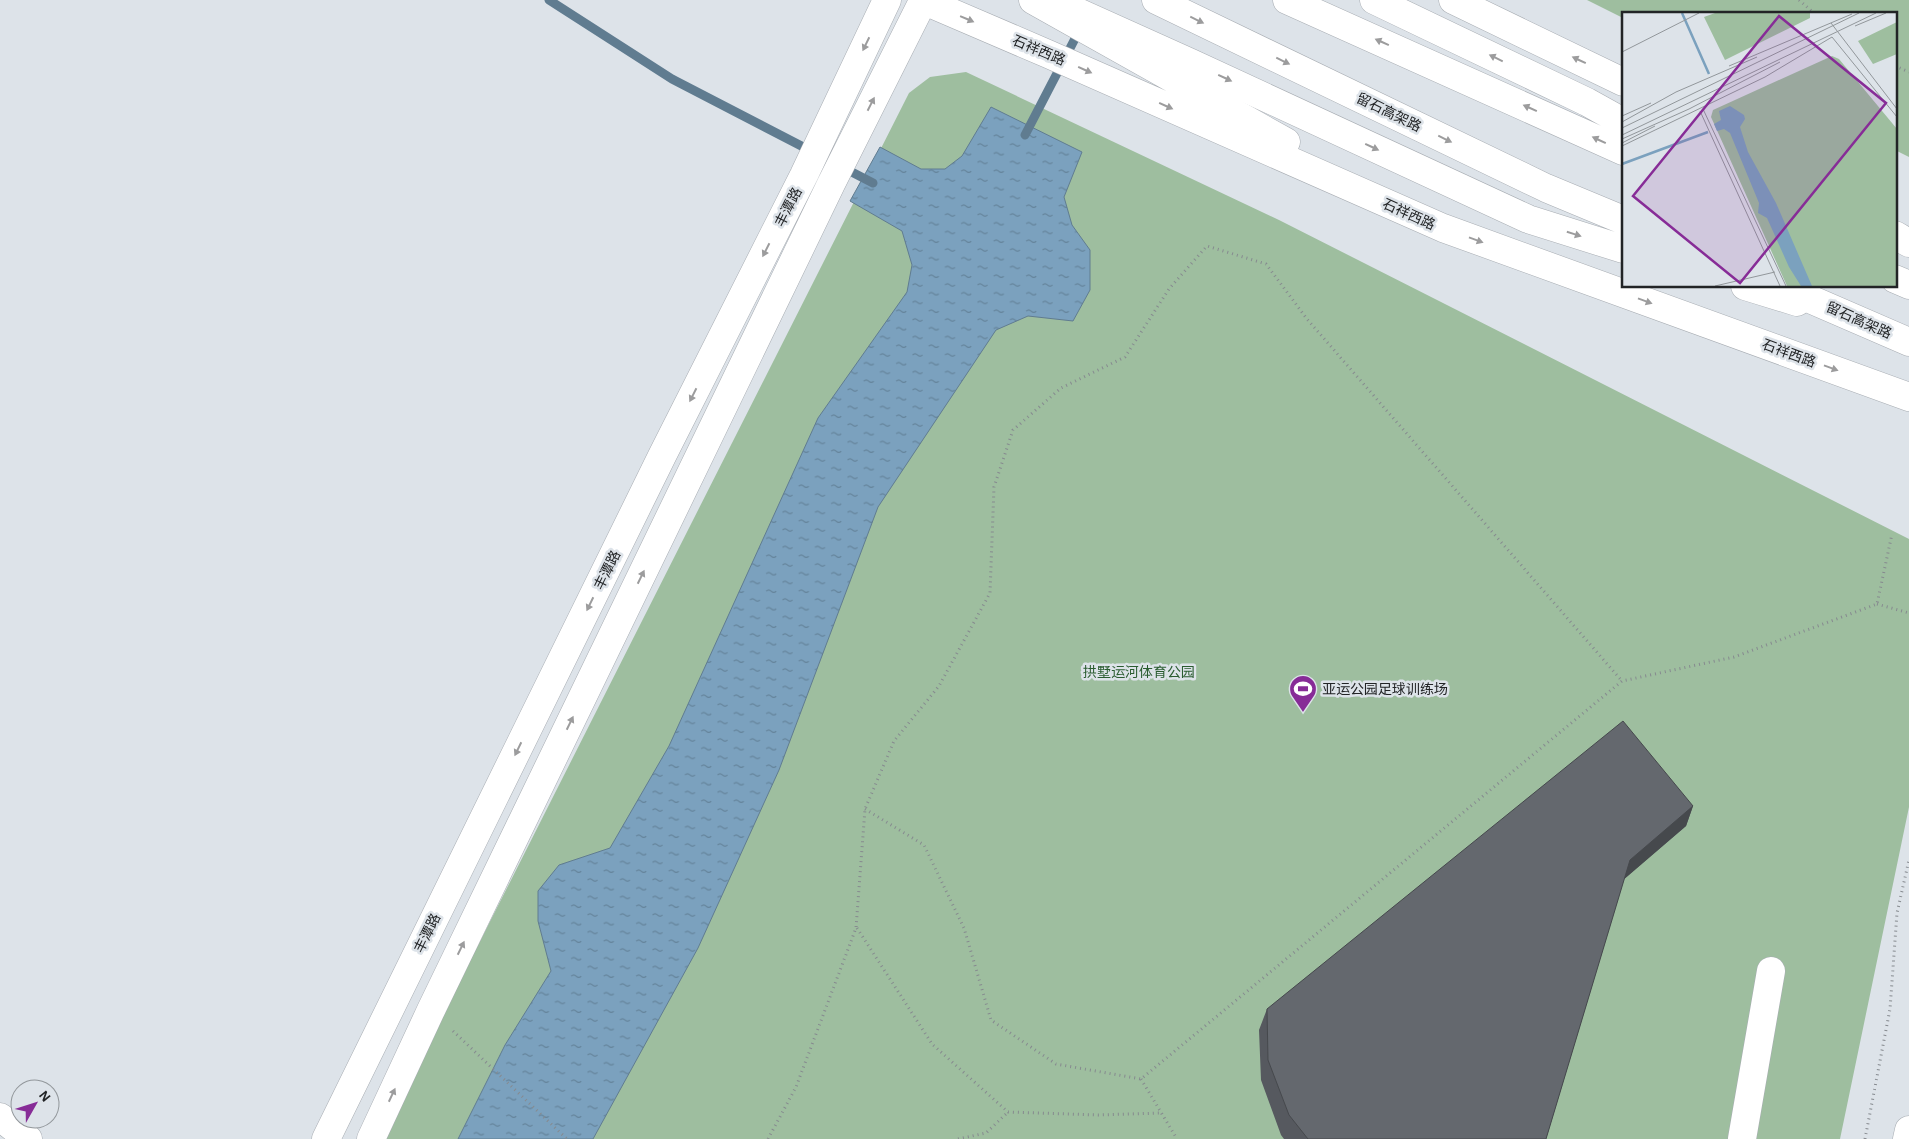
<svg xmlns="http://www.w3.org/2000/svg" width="1909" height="1139" viewBox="0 0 1909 1139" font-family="'Alegreya Sans','Noto Sans SC',sans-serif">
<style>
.park{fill:#9ebe9f}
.water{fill:url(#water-ripples);stroke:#607c90}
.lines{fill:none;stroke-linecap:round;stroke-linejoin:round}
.stream{stroke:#607c90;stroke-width:9}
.minor-casing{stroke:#a8adb3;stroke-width:29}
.major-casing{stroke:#a8adb3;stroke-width:29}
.highway-casing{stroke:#a8adb3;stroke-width:29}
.path{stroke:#868a8f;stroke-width:3;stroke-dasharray:1 4;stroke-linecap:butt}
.minor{stroke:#fff;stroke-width:28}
.major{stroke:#fff;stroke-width:28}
.highway{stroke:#fff;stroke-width:28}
.wall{fill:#56595f}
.shaded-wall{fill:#46494d}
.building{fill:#64686e;stroke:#46494d}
.oneway{fill:#9c9c9d}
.labels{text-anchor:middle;stroke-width:5;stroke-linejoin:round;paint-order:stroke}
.street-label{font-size:14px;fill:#222426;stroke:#dde3e9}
.park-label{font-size:14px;fill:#2a5c30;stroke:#dde3e9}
.poi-label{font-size:14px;fill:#222426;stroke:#dde3e9;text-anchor:start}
.inset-river{fill:none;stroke:#7ba1be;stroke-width:2.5}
.inset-road{fill:none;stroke:#92979b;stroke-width:1}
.view{fill:#872c97;fill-opacity:0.15;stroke:#872c97;stroke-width:2.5}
.inset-edge{fill:none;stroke:#222426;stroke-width:2.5}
</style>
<defs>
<pattern id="water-ripples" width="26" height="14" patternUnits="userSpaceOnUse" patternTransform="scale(1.25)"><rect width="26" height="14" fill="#7ba1be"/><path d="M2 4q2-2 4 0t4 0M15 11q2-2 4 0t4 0" fill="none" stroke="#64839a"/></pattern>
</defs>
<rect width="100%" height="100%" fill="#dde3e9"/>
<path class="park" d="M1587,0H1909V157L1895,150V14H1623V18Z
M966,72L1279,220L1909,539V807L1840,1139H380L909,93L930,77Z"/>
<path class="water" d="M991,107L1082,152L1064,197L1072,225L1090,250V290L1073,321L1028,316L996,330L878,507L779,770L698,948L593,1139H458L505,1045L551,971L538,921V891L559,865L610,848L669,746L818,418L907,292L912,265L902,231L850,201L880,147L921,169H945L962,156Z"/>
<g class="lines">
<path class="stream" d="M549,0L672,79L873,183
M1025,135L1080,29"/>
<defs>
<path id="minor" d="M0,1117L28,1139
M1742,1139L1771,971"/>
<path id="major" d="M922,0L1048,54L1443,228L1909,397
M1033,0L1286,142
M1453,0L1623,82
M1895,235L1909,243
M326,1139L662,456L804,175L887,0
M371,1139L431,1010L831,184L923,1
M1907,1139L1909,1130"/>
<path id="highway" d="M1051,0L1191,63L1528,219L1623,249
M1156,0L1546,188L1623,220
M1287,0L1623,151
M1374,0L1587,102L1623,122
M1895,279L1909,285
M1745,286L1797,302
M1780,286L1909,342"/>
</defs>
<use href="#minor" class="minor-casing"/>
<use href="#major" class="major-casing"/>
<use href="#highway" class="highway-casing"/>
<path class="path" d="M1799,0L1815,14
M1895,66L1909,72
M1877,604L1909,613
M865,809L924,845L964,928L991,1020L1056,1064L1141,1079L1622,681L1734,657L1877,604L1892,534
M857,928L932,1044L1008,1112L1098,1115L1161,1113
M453,1031L567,1139
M1141,1079L1177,1139
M768,1139L796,1087L856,928L865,809L894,741L939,686L990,593L994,487L1013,430L1061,388L1125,357L1169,289L1207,246L1266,264L1307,319L1622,681
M958,1139L986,1133L1008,1112
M1865,1139L1890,1009L1897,913L1909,860"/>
<use href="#minor" class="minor"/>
<use href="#major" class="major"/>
<use href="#highway" class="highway"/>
</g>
<path class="wall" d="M1693,806L1686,826L1624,879L1546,1139H1284L1281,1135L1261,1080L1259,1030L1267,1009Z"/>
<path class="shaded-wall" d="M1693,806L1686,826L1622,881L1630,860Z"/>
<path class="building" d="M1623,721L1693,806L1630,860L1546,1139H1308L1289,1115L1268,1060L1267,1009Z"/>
<defs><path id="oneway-solid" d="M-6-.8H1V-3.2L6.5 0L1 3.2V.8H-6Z" transform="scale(1.25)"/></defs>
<g class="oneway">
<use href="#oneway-solid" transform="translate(967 19) rotate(23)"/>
<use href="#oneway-solid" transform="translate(1197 20) rotate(26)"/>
<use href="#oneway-solid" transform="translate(1382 42) rotate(-156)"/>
<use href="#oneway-solid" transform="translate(866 44) rotate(116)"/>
<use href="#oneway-solid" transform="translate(1496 58) rotate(-154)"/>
<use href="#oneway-solid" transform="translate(1579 60) rotate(-155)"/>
<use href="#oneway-solid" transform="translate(1283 61) rotate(26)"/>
<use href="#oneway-solid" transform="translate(1085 70) rotate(24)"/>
<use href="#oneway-solid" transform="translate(1225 78) rotate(25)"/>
<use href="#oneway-solid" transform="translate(871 104) rotate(-63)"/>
<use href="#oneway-solid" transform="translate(1166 106) rotate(24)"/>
<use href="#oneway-solid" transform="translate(1530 108) rotate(-156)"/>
<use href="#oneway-solid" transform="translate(1445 139) rotate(26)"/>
<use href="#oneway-solid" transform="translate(1599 140) rotate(-155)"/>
<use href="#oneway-solid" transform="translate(1372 147) rotate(25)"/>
<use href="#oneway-solid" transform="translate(1574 234) rotate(17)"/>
<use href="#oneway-solid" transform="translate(1476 240) rotate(20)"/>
<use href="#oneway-solid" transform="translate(766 250) rotate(117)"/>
<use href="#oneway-solid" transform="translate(1645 301) rotate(20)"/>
<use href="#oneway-solid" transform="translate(1831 368) rotate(20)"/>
<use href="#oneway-solid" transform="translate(693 395) rotate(117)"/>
<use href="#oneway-solid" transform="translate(641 577) rotate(-64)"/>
<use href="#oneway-solid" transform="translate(590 604) rotate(116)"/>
<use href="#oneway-solid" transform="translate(570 723) rotate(-64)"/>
<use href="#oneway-solid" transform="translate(518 749) rotate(116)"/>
<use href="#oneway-solid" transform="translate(461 948) rotate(-64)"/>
<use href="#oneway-solid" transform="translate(392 1095) rotate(-65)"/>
</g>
<defs>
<symbol id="stadium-pin" viewBox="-11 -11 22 30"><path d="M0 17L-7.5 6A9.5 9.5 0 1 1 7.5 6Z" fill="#872c97" stroke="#dde3e9"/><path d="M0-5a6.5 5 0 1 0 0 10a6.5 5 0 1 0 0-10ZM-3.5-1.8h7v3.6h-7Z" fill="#fff"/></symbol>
</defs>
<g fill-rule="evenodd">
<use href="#stadium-pin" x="1287" y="673" width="32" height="43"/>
</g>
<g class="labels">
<g class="street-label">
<text transform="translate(1039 50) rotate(23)" y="5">石祥西路</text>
<text transform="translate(1389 112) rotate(26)" y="5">留石高架路</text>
<text transform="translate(788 207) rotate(-63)" y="5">丰潭路</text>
<text transform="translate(1409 214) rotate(24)" y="5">石祥西路</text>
<text transform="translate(1859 320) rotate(24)" y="5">留石高架路</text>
<text transform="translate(1789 353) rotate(20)" y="5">石祥西路</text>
<text transform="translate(607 570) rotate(-64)" y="5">丰潭路</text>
<text transform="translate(427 933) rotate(-64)" y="5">丰潭路</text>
</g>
<g class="park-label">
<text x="1139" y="677">拱墅运河体育公园</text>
</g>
<g class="poi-label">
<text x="1322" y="694">亚运公园足球训练场</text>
</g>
</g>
<g transform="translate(1622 12)">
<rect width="275" height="275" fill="#dde3e9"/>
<path d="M93,1H188V6L103,48L82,5ZM275,10V42L251,52L236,29ZM210,44L217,47L275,117V274H165L89,105L91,98Z" fill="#9ebe9f"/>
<path d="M108,94L122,103L123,107L118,115L126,140L154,191L190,274H179L167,255L145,206L136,201L137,191L108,121L102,117L95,119L92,112L99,108L97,99Z" fill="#7ba1be"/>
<path class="inset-river" d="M60,1L87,62M0,152L86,120"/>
<path class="inset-road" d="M209,11L275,97M233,14L264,1M210,25L275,105M0,40L77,1M107,54L230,2M81,97L164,274M78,99L158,274M0,104L29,91M0,110L54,80L135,45M0,116L237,1M0,123L254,1M0,127L67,97L158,50M0,131L33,114M0,134L143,65L210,25M93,274L153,260"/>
<path class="view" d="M157,4L264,91L118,271L11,184Z"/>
<rect width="275" height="275" class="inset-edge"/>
</g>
<g transform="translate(35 1104) rotate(51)"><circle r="24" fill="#dde3e9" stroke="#92979b"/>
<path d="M0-4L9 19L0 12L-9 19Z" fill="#872c97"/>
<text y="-8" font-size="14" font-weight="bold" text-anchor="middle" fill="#222426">N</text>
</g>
</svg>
